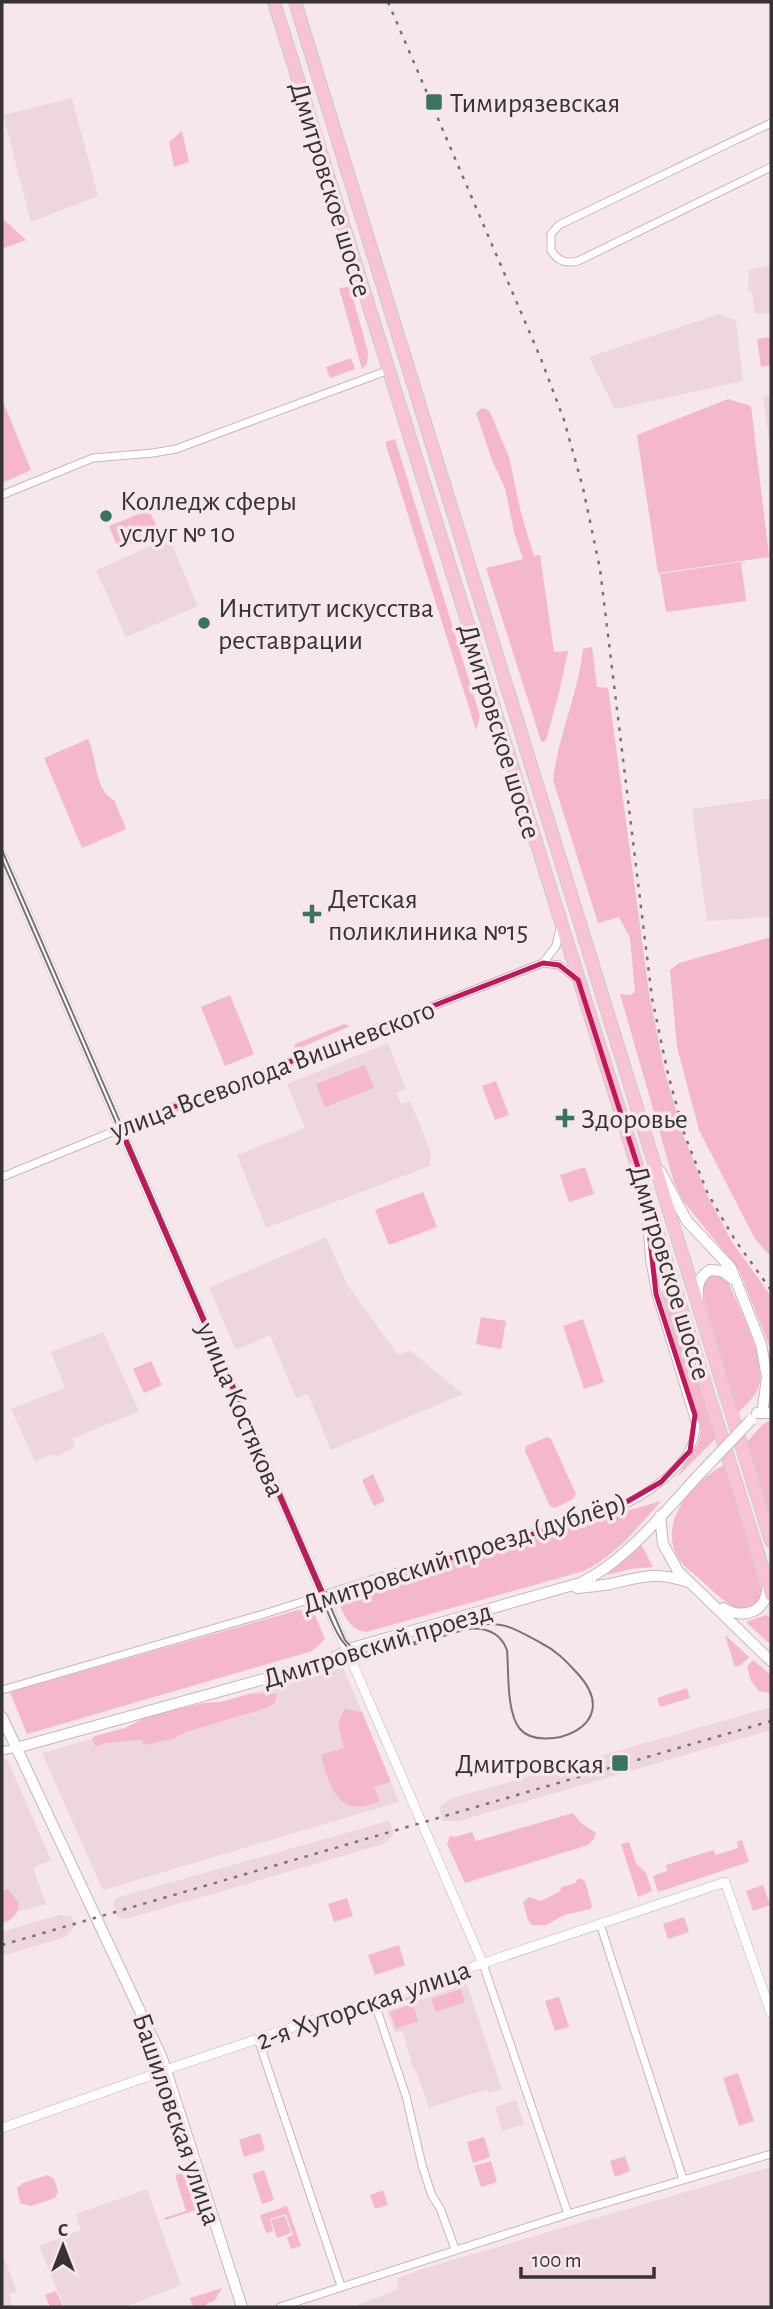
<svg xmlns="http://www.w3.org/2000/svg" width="773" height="2309" viewBox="0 0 773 2309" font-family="'Alegreya Sans',sans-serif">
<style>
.built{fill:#edd7dd}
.green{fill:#f4b8ca}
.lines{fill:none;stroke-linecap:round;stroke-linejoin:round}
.minor-casing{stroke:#c5b7bb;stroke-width:9}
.tertiary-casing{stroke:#c5b7bb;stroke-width:10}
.secondary-casing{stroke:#c5b7bb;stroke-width:12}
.primary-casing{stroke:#cbcaca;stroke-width:14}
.minor{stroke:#fff;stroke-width:7}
.tertiary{stroke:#fff;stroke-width:9}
.secondary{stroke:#fff;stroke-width:10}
.primary{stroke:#f8c4d4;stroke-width:12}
.tram{stroke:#7c7375;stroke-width:2}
.rail{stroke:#7c7375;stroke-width:2.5;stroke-dasharray:3.5 7;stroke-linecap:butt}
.secondary-bridge-casing{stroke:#c5b7bb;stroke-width:12;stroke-linecap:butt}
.secondary-bridge{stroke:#fff;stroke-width:10}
.marked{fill:none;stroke:#c2185b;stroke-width:5;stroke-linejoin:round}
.poi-dot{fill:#3a745c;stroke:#f6e7eb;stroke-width:2.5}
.labels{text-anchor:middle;stroke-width:7;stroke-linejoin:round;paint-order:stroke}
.poi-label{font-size:28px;fill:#373233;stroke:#f6e7eb;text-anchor:start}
.street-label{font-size:28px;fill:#373233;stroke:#f6e7eb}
</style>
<rect width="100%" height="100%" fill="#f6e7eb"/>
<path class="built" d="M72,98L98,196L31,222L3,115Z
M771,265V313L755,314L752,293L748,290L749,270Z
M720,314L736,321L743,381L615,409L589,357Z
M771,396V455L763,397Z
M169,538L198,606L126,637L96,570Z
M771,798V917L707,921L692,809Z
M388,1043L406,1089L396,1093L401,1104L410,1101L431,1152L430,1166L266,1228L237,1155L305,1128L287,1084Z
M326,1237L347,1284L398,1355L409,1350L463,1394L331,1450L308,1394L296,1398L270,1335L236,1350L209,1288Z
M103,1332L139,1411L72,1439L75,1447L58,1456L50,1455L35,1462L11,1409L65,1388L51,1352Z
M343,1667L399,1802L103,1890L42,1753Z
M771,1707V1730L459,1821H443L439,1808L444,1803L453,1798Z
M7,1759L51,1860L33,1868L46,1904L2,1916V1760Z
M388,1821L390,1822L394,1835L384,1844L126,1919L120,1918L116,1914L113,1905L116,1898Z
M59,1915L72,1916L74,1923L75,1926L66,1937L2,1956V1932Z
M467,1984L502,2089L489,2093L487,2089L429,2108L415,2068H413L403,2031L395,2033L387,2011Z
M516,2100L524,2124L502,2131L495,2107Z
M771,2167V2307H352L399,2289L396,2279L422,2269Z
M147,2189L181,2285L125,2307H64L39,2246L81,2230L76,2214Z
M2,2252L17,2292L9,2294L13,2307H2Z"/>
<path class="green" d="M182,131L189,162L174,167L169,142Z
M2,218L26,240L2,249Z
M347,287L350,288L368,352L367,364L362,369L339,288Z
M771,337V365L761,367L757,339Z
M351,358L355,369L330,378L326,367Z
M2,399L31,470L2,483Z
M728,399L751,406L769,557L658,573L637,435Z
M482,408L489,410L509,457L521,513L534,556L540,555L554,652L568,651L559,693L546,740L543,742L541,741L486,568L523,559L514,532L505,488L492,460L476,413Z
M395,439L480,716L476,730L385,442Z
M149,510L159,532L118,548L109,526Z
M741,562L746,601L666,612L660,574Z
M592,647L597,687L608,688L649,993L665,1073L684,1137L706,1193L732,1242L771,1296V1350L739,1270L683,1201L674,1182L620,994L630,995L635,992L630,938L619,917L598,923L553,780C558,736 578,695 583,649Z
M88,739C97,757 94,790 114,800L126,829L82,848L44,758Z
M771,937V1257L755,1239L699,1130L677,1047L670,970L679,963Z
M230,995L254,1054L225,1066L201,1007Z
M344,1024L350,1026L298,1049L294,1047L295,1044Z
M365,1065L374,1088L325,1107L316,1084Z
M496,1081L509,1115L495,1120L482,1086Z
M585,1167L594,1194L569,1202L560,1175Z
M423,1192L437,1227L389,1245L375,1210Z
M711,1274L721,1275L727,1279C737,1304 765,1357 760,1382C758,1395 746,1404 738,1413L701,1289L702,1283Z
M665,1288L670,1290L716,1438L677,1477L698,1444L701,1431L661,1292Z
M481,1317L506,1321L501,1349L476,1344Z
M583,1319L604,1382L584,1389L563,1326Z
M151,1361L162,1385L144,1393L133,1369Z
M771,1420V1518L747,1442L763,1424Z
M547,1437L551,1439L576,1494L573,1499L555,1508L550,1506L525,1451L526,1446Z
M724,1465L762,1591C759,1603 753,1607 741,1610C725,1604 714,1592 702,1581C694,1574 684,1567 678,1558C657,1521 694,1481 724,1465Z
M373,1474L385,1501L374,1506L362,1480Z
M661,1501C638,1527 616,1555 584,1571L366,1632C349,1629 345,1617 338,1601L348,1591Z
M641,1544L653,1567L630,1569L607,1575Z
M298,1610L313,1611L325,1639L312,1651L27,1734L10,1692Z
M766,1615L769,1617L771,1625V1645L747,1623L748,1621Z
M725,1635L749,1657L741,1665L735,1667Z
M753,1660L771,1675V1693L759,1691L751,1681L747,1667Z
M687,1688L690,1698L660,1707L657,1698Z
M273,1693L277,1694L275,1703L266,1708L186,1732L173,1739L144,1745L142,1740H137L104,1743L96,1747L92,1739L95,1736L125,1728L142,1719L161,1713L204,1703L221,1702L249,1694Z
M344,1709L362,1712L391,1782L374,1787L380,1801C340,1820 329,1788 321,1755L344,1748L338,1724Z
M573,1813L582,1824L596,1833L594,1839L588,1845L465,1883L447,1844L450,1836L455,1837L472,1832L476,1841Z
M742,1840L749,1862L658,1892L653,1876L667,1871L666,1865L713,1850L716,1855L738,1848L737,1842Z
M629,1842L636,1863L646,1873L652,1891L638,1897L621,1844Z
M579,1878L585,1881L592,1906L590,1909L564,1915L546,1925H532L528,1920L523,1902L529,1897L541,1901L559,1892L562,1887L575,1883Z
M763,1885L770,1905L753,1911L746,1891Z
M8,1889L19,1903C18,1915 13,1919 2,1923V1891Z
M347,1898L353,1916L334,1922L328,1904Z
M684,1917L689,1932L668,1939L663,1924Z
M399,1945L405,1965L375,1975L368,1955Z
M467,1978L468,1980L381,2009L383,2005Z
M461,1989L465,2002L436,2012L431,1999Z
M559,1997L569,2027L555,2031L545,2001Z
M413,2004L418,2021L396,2029L390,2012Z
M738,2073L754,2121L739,2126L723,2078Z
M260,2133L265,2150L244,2157L239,2140Z
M484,2137L490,2157L473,2163L467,2142Z
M625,2156L630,2171L615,2177L610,2161Z
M491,2161L497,2182L481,2187L474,2166Z
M264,2170L274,2200L262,2204L252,2174Z
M184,2172L196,2210L165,2220L164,2218L186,2211L175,2175Z
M48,2175L54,2179L58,2191L55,2198L31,2206L20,2203L17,2188L23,2183Z
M383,2190L388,2205L375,2209L370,2195Z
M287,2206L301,2246L291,2249L287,2237L293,2235L286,2214L270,2219L273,2231L266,2233L260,2215Z
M285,2216L291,2233L277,2238L271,2220Z
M222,2288L214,2301L207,2303L206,2307H193L190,2298Z
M56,2291L63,2307H50L45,2295Z"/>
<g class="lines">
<defs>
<path id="minor" d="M771,123L559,225L551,234V250C557,261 566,264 578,261L771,167
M2,495L93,458L153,453L176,449L389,370
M543,963L559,965L576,978
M2,1177L144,1119L543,963L556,946L560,928
M2,1690L267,1613L377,1578L607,1512C642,1499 695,1466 696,1425L656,1294L650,1262L645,1205
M2,1751L16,1748
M600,1924L683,2179
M483,1964L568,2214
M374,2001L406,2096L422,2165L432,2196L440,2208L455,2249
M258,2039L341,2286
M280,2307L568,2214L771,2154"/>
<path id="tertiary" d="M2,855L483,1964
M2,2128L180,2065L725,1882L771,2013"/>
<path id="secondary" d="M660,1171L687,1221L731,1268L761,1344L767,1378L763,1407
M698,1298C697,1286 699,1276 710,1270L722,1271L734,1280
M757,1413H771
M660,1516L663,1544L678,1571L771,1661
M577,1588C588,1587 599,1586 610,1584C641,1577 657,1571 688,1582
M723,1608C744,1620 768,1612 767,1585
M2,1717L162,2058L242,2307
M16,1748L289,1672L329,1660L352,1648L580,1583C627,1562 673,1501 710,1463"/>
<path id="primary" d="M274,2L771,1595
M295,2L771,1541"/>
</defs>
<use href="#minor" class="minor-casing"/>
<use href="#tertiary" class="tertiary-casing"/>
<use href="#secondary" class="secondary-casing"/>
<use href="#primary" class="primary-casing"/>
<use href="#minor" class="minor"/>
<use href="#tertiary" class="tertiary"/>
<use href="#secondary" class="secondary"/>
<use href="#primary" class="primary"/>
<path class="tram" d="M2,850L345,1640C353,1651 363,1653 376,1653L471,1626C504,1620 513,1628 541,1643C557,1651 566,1661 578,1674C627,1728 541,1754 520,1729C506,1712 509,1672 507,1650C500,1632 486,1627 467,1629L367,1658C339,1652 332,1620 321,1596L2,860"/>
<path class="rail" d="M388,2L541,359L564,420L583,488L600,569L652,998L668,1074L685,1136L708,1194L735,1240L771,1290
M2,1945L771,1721"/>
<defs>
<path id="secondary-bridge" d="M710,1463L751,1420"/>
</defs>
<use href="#secondary-bridge" class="secondary-bridge-casing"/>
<use href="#secondary-bridge" class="secondary-bridge"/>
</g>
<path class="marked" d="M543,963L559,965L578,980L644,1186L656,1294L695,1415L690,1451L661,1482L611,1511L323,1595L120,1128Z"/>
<g class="poi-dot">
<rect x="425" y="93" width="18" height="18" rx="3.5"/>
<circle cx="106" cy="516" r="7"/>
<circle cx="204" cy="623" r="7"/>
<path d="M308.5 903.5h7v7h7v7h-7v7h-7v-7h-7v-7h7z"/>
<path d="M561.5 1107.5h7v7h7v7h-7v7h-7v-7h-7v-7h7z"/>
<rect x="611" y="1754" width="18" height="18" rx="3.5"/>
</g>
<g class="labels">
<g class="poi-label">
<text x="450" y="112">Тимирязевская</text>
<text x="120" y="510">Колледж сферы<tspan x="120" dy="32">услуг № 10</tspan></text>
<text x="218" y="617">Институт искусства<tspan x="218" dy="32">реставрации</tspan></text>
<text x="328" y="908">Детская<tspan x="328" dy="32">поликлиника №15</tspan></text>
<text x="581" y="1128">Здоровье</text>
<text x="604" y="1773" text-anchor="end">Дмитровская</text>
</g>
<g class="street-label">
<text transform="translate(332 189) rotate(73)" y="10">Дмитровское шоссе</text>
<text transform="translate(501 731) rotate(73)" y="10">Дмитровское шоссе</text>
<text transform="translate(272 1069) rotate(-21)" y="10">улица Всеволода Вишневского</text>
<text transform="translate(671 1272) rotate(73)" y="10">Дмитровское шоссе</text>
<text transform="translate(242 1409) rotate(67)" y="10">улица Костякова</text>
<text transform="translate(464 1552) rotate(-18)" y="10">Дмитровский проезд (дублёр)</text>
<text transform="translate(377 1644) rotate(-17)" y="10">Дмитровский проезд</text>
<text transform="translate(363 2004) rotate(-19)" y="10">2-я Хуторская улица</text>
<text transform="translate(178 2119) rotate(71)" y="10">Башиловская улица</text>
</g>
</g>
<rect width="773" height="2309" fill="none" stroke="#373233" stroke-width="7"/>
<g transform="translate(63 2246)" stroke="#f6e7eb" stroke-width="5" paint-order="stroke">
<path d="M0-5L12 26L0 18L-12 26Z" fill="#373233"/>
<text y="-10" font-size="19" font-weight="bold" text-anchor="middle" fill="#373233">С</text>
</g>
<path d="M521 2267v10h133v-10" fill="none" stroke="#373233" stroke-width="3.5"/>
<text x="532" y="2267" font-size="21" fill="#373233" stroke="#f6e7eb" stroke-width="5" paint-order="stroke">100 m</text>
</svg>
